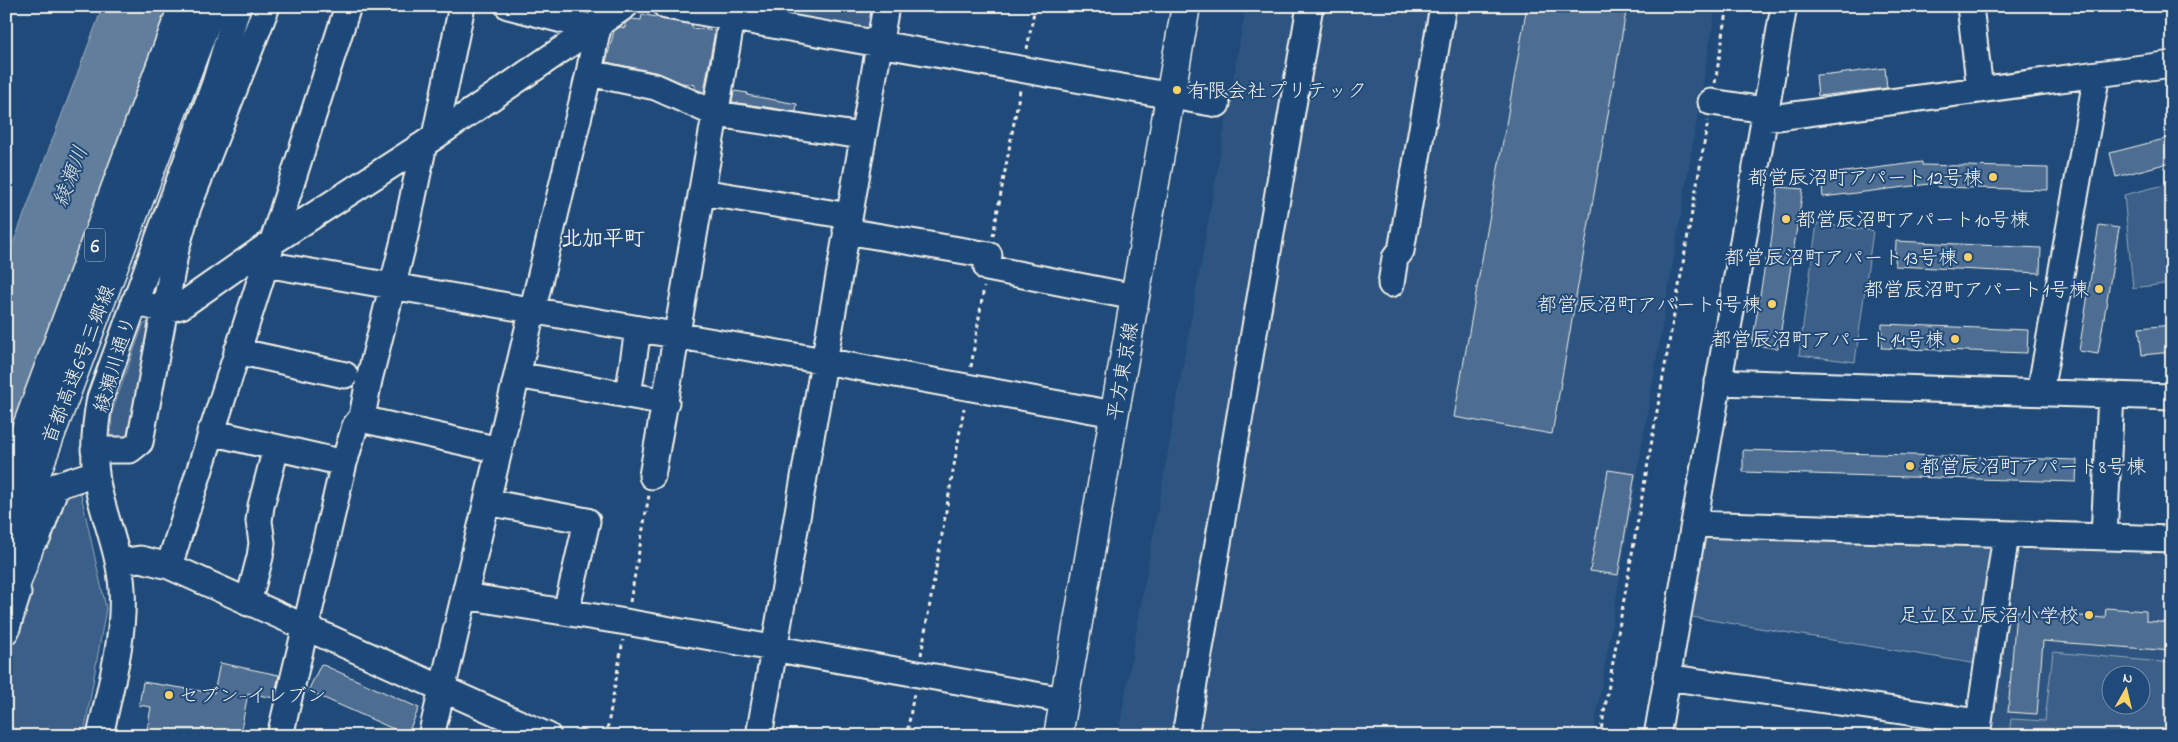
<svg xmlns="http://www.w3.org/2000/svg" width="2178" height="742" viewBox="0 0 2178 742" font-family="'Indie Flower','Klee One',sans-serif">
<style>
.built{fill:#2d5581;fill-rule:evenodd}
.green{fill:#3a5f88;stroke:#97a8b8;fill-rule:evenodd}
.water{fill:#627e9d;stroke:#9cacbb}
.building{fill:#4d6e92;stroke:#f4f1e8}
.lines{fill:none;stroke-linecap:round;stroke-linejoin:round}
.minor-casing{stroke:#f4f1e8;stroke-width:29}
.major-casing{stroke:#f4f1e8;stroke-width:31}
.highway-casing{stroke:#f4f1e8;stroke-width:31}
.path{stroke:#f4f1e8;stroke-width:3;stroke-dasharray:4 4;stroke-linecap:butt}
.minor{stroke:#1f4a7a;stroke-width:25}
.major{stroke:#1f4a7a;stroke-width:28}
.highway{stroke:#1f4a7a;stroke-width:28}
.poi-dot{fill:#ffd166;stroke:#1f4a7a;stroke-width:2}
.labels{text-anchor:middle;stroke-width:4;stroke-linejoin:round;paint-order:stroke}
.shield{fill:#1f4a7a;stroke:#b4bfc7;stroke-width:1}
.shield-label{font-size:19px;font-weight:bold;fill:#f4f1e8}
.poi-label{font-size:20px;fill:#f4f1e8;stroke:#1f4a7a;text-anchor:end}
.street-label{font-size:20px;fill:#f4f1e8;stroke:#1f4a7a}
.water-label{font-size:21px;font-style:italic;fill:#dee0dd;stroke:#1f4a7a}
.neighbourhood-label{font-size:21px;font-weight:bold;fill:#f4f1e8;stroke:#1f4a7a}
</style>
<rect width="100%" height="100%" fill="#1f4a7a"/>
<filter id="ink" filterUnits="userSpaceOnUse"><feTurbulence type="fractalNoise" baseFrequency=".02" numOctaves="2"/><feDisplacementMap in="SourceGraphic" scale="10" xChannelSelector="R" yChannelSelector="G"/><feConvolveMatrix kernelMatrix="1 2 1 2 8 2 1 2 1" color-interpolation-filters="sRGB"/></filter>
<g filter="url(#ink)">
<path class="built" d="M1246,6H1716L1593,736H1118Z
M2022,548L2172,554V736H1989L2015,556ZM2110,674H2140V704H2110Z"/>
<path class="green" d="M794,6H874L869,31L792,17Z
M2172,183V283L2133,288L2124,195Z
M1817,223L1873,231L1855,362L1799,355Z
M151,320L135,434L117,446L111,436L112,412L143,325Z
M80,490L106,608L84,734L81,736H34L6,725V661L58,497Z
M1701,535L1711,538L1993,547L1978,664L1686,616Z
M2053,652L2172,663V736H2009L2011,719L2045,721ZM2140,674V704H2110V674Z"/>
<path class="water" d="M103,6H170L6,447V262Z"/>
<path class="building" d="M1527,6H1627L1552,434L1454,417Z
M642,14L692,25V28L715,31L704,92L695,89V85L682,83L659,73L606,62L614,31L620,27L625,28V23L631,19L641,20Z
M1885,68L1887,88L1818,96L1816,75L1830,74V75Z
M734,91L748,93L747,95L797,104L796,112L732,102Z
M2172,137V162L2116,177L2110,153Z
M1922,162V165L2048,168V190L1938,187V183L1823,197L1821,175Z
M1778,187L1803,189L1778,349L1752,344L1766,259H1769Z
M2099,225L2119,228L2098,354L2079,351Z
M1896,241L2041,248L2040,273L1895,266Z
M1882,324L2028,330L2027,353L1881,348Z
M2172,325V352L2142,355L2139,328Z
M1743,450L2077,460L2076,482L1743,472Z
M1608,470L1635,474L1618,575L1590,571Z
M2106,608L2146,611V621L2172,623V651L2043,641L2037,714L2008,712L2016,611L2105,618Z
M220,663L279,675L274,698L248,693L240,736H146L151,707L139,705L143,682L214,693Z
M321,664L419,708L407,735L308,691Z"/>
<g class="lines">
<defs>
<path id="minor" d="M508,6L593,28
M666,6L1217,104
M1970,6L1980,90
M589,73L656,87L716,114L862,136
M1711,102L1765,110
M1763,119L2172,64
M435,136L462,6
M702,192L849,216
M846,231L989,255
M265,264L824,361L1114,414
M987,268L1135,297
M1391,284L1395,258L1401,251L1443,6
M134,302L166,310L181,306L271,243L424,144L625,6
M237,351L345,375
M517,375L666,402
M1718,382L2172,397
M2040,392L2097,74
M628,395L638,330
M362,417L370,421L499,450
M210,432L344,463
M94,450H130L140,442L176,249L188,207L267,6
M652,476L732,18
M487,502L587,521L566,612
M1694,524L2172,539
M2104,536L2111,395
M38,537L56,486L96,473
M119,562L140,559L169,566L548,736
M169,566L348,6
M465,596L626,622L1064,700
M248,603L260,557L262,543L259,521L261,506L276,448
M6,631L18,593
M1666,677L1978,722
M100,736C110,688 125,637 122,589C120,556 107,525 99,492C92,461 94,429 100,398L215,83L238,6
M280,736L344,463L355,426L362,417L369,380L404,240L424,144
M431,736L589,73L596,36L605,6
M759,736L886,6
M1185,736L1310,6
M1657,736L1784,6
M1977,736L2006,534"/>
<path id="major" d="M1058,736L1186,6"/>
<path id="highway" d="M6,483L183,6
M6,553L212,6
M6,612L41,514"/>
</defs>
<use href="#minor" class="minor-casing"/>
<use href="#major" class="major-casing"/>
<use href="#highway" class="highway-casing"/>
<path class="path" d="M1027,49L1035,6
M1715,83L1728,6
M993,236L1020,90
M971,367L984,287
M630,602L649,495
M921,655L964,408
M606,736L623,640
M910,736L907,734L914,693
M1600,736L1708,121"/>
<use href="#minor" class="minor"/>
<use href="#major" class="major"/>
<use href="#highway" class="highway"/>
</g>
</g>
<g class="poi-dot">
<circle cx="1177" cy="90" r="5"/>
<circle cx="1993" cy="177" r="5"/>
<circle cx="1786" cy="219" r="5"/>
<circle cx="1968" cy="257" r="5"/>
<circle cx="2099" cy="289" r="5"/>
<circle cx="1772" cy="304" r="5"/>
<circle cx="1955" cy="339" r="5"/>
<circle cx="1910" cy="466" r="5"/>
<circle cx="2089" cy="615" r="5"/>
<circle cx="169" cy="695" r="5"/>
</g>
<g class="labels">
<rect class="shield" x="85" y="228.5" width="20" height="33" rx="4"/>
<g class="shield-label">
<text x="95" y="252">6</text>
</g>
<g class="poi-label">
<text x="1187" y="97" text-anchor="start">有限会社プリテック</text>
<text x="1983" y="184">都営辰沼町アパート12号棟</text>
<text x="1796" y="226" text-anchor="start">都営辰沼町アパート10号棟</text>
<text x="1958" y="264">都営辰沼町アパート13号棟</text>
<text x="2089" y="296">都営辰沼町アパート1号棟</text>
<text x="1762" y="311">都営辰沼町アパート9号棟</text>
<text x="1945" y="346">都営辰沼町アパート14号棟</text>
<text x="1920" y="473" text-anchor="start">都営辰沼町アパート8号棟</text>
<text x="2079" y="622">足立区立辰沼小学校</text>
<text x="179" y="702" text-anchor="start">セブン-イレブン</text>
</g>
<g class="street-label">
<text transform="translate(78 364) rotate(-69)" y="7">首都高速6号三郷線</text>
<text transform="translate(114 364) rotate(-73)" y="7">綾瀬川通り</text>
<text transform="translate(1122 371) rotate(-80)" y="7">平方東京線</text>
</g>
<g class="water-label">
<text transform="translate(70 176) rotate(-69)" y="7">綾瀬川</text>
</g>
<g class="neighbourhood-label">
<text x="603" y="245">北加平町</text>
</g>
</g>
<rect width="2178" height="742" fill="none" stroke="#1f4a7a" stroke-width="25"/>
<rect x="12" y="12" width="2153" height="717" fill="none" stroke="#f4f1e8" stroke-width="2" filter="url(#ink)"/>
<g transform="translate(2126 690) rotate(8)"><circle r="24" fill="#1f4a7a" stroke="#748da6"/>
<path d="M0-4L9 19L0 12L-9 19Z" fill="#ffd166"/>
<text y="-8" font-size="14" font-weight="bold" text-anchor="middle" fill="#f4f1e8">N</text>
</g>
</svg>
